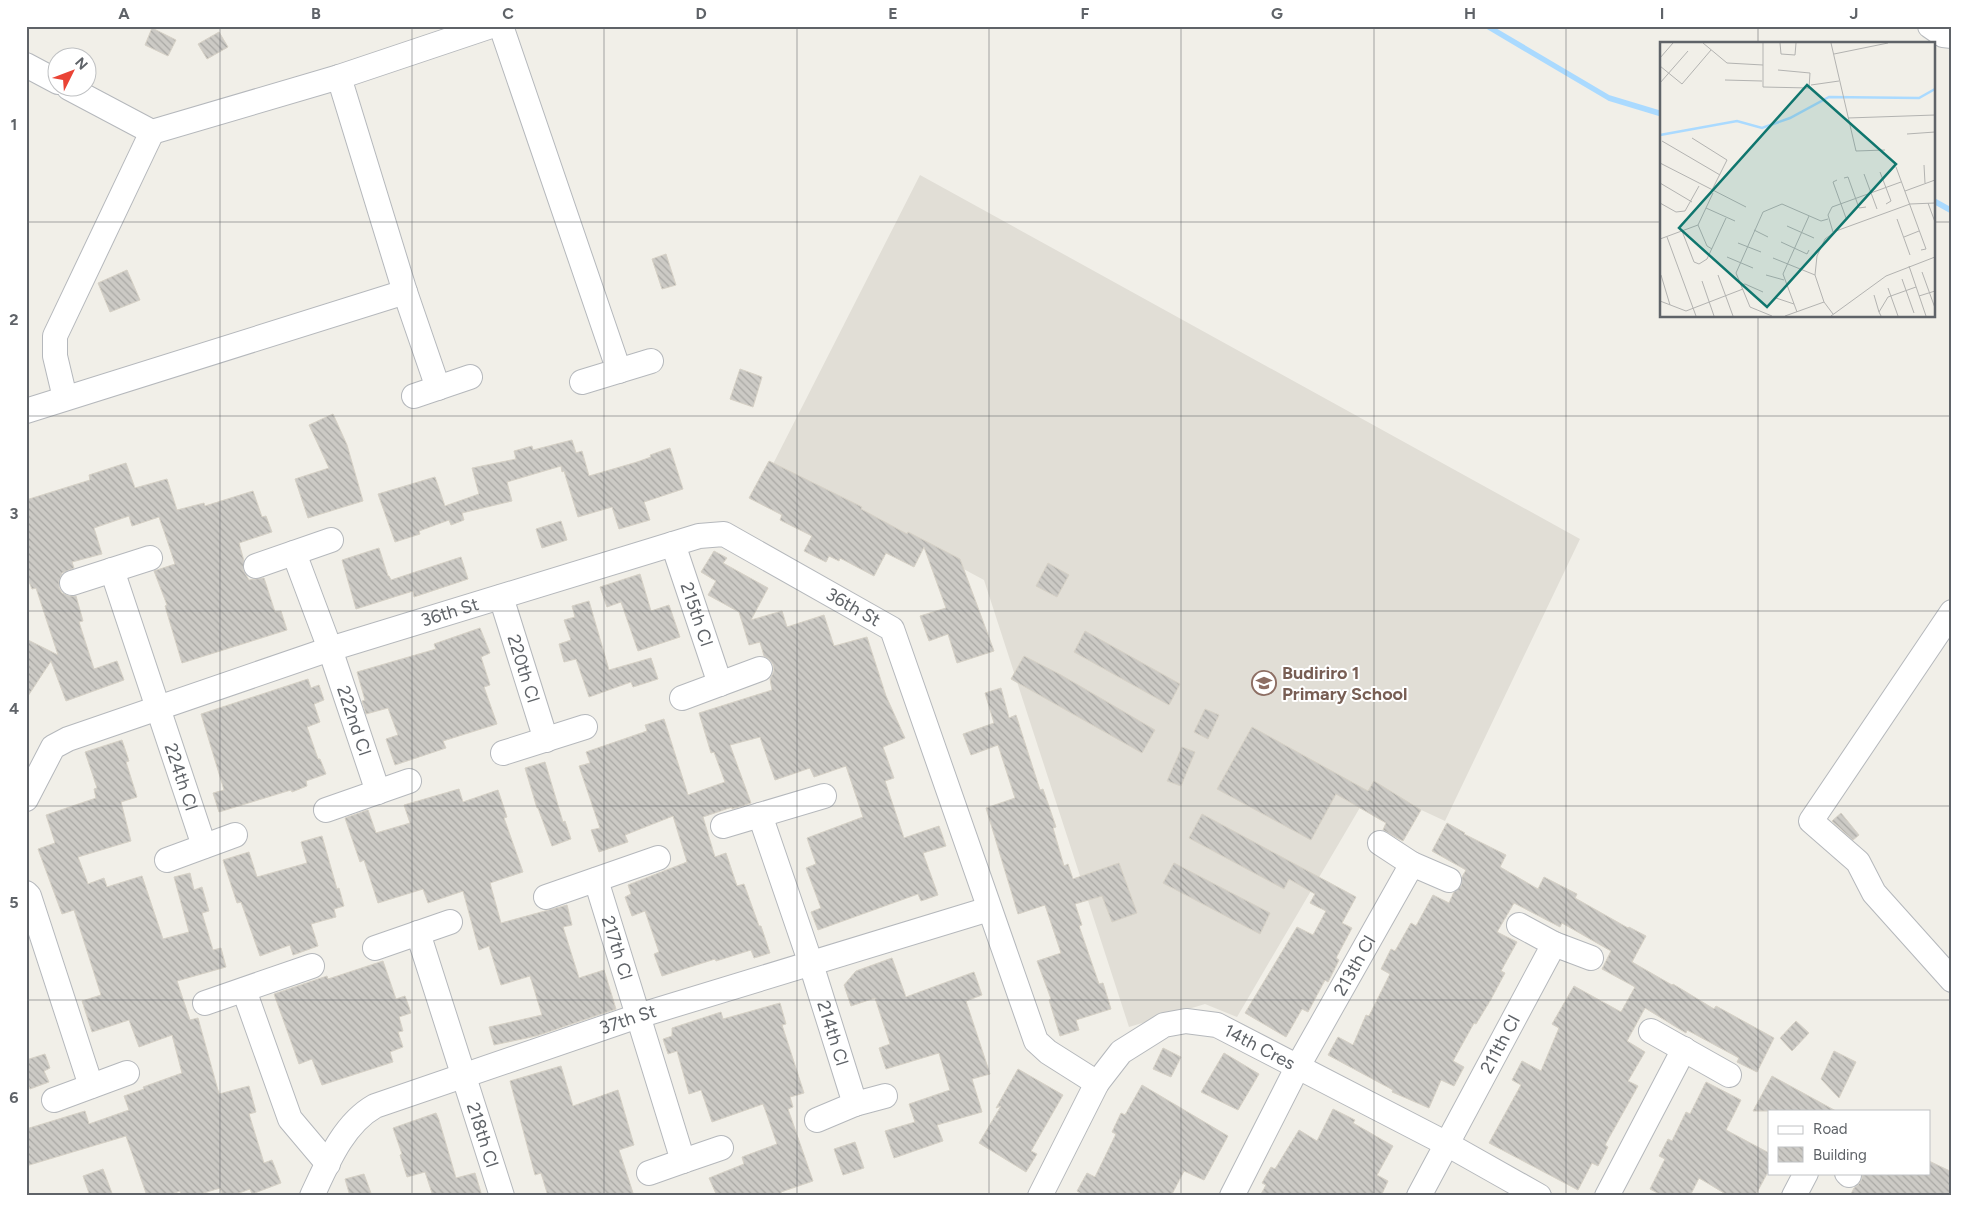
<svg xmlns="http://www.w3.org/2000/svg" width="1978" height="1222" viewBox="0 0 1978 1222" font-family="Figtree,sans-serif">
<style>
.education{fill:#e1ded6}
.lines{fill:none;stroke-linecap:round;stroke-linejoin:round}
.stream{stroke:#aadaff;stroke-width:5.5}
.building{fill:url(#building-back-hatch);stroke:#d6d1c6}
.minor-casing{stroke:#b5b8bc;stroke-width:26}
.minor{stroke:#fff;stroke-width:24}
.grid{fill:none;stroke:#5f6368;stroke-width:1;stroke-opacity:0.55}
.labels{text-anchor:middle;stroke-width:4;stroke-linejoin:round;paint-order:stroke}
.street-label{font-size:18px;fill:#5f6368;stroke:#fff}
.education-label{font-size:18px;font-weight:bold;fill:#785e54;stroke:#fff;text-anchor:start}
.inset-river{fill:none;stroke:#aadaff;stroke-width:2.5}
.inset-road{fill:none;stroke:#b3b3b1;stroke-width:1}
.view{fill:#0f766e;fill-opacity:0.15;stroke:#0f766e;stroke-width:2.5}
.inset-edge{fill:none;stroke:#5f6368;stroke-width:2.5}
.neatline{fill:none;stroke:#5f6368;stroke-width:2}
.grid-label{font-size:16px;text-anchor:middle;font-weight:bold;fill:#5f6368}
</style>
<defs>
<pattern id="building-back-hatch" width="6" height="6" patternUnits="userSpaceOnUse" patternTransform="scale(1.25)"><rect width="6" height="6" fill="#cccac5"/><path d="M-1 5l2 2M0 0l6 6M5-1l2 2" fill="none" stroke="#a9a8a4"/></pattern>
</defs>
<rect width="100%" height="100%" fill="#f1efe8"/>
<path class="education" d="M920,175L1580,539L1445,821L1372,787L1237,1017L1205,1004L1129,1027L984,580L772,466Z"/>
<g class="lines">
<path class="stream" d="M1487,26L1609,98L1662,114
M1934,201L1952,211"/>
</g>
<path class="building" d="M152,28L176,40L168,56L145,45Z
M219,32L228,47L207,59L198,44Z
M666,254L676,285L662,289L652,259Z
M127,270L140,300L110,312L98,283Z
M740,369L762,377L753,407L730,399Z
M333,414L347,445L363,501L308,518L295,479L329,468L309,425Z
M572,440L576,453L582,451L589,476L637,462L651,457L650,455L670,448L683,489L644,502L650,520L619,529L612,507L578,517L564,471L562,472L561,466L507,482L512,501L462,513L464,520L451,525L449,520L419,531L420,534L395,542L378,494L435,477L445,506L479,494L472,468L516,459L514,451L532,446L533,450Z
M769,461L862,507L861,509L907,534L908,532L960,559L994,651L957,663L948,634L929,641L920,616L946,608L924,547L914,567L886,553L874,576L840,558L839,561L829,556L826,562L804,551L812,536L780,520L782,515L749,498Z
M126,463L135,488L167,479L177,510L204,503L205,506L253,491L262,517L266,516L272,532L239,543L244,561L243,570L249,580L264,578L275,612L281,611L287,630L182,663L165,606L167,605L154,571L175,564L165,534L159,517L132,526L129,516L94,528L102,554L72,562L74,568L62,573L59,581V588L62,593L69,596H76L83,621L79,622L94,669L117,661L124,680L66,701L51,661L26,699V639L58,655L36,588L32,589L26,574V500L90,480L89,475Z
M561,521L567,540L542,548L536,529Z
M379,548L388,576H389L391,580L461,557L468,579L414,597L413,591L356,609L342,560Z
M714,551L727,558L723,563L768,588L751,620L782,611L787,627L824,615L834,646L867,637L886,696L905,738L883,747L894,778L885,781L904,838L939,826L946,846L923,853L938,895L921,901L918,894L818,930L811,912L821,908L806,868L816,864L807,838L863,817L846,766L814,777L810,768L775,780L760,737L730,745L751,803L732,809V807L703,817L715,857L726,853L737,886L744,884L759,926H761L770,953L754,958L751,950L716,961L715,959L662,976L654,954L659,952L645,911L632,916L625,897L631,894L628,885L687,862L673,816L625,835L628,842L599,852L591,830L600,828L579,766L590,763L586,752L647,731L645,725L664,719L688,795L725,782L714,752L711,753L699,713L772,690L770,679L774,671L773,664L769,659L764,656L760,642L749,645L739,612L708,595L716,581L701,572Z
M1048,563L1069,575L1057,597L1036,586Z
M640,574L651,611L669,605L680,637L638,651L621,602L607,607L600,587Z
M589,601L609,670L651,658L658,679L633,687L631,682L589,697L576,659L564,662L559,644L571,640L564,620L575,617L572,606Z
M480,628L490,653L481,657L490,685L484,687L497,724L443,741L446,748L395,765L386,739L398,735L388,708L366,714L362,701L365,700L357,672L436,649L434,644Z
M1085,631L1180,684L1169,705L1074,652Z
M1024,656L1061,675L1155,730L1142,753L1011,679Z
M308,679L311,688L319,685L324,700L314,704L320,722L307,727L318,759H320L326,774L306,781L307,786L292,792L291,790L219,812L213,793L224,790L201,714Z
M1001,688L1009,718L1016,715L1040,790L1043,789L1056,827L1053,828L1064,866L1068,864L1073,879L1119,863L1137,913L1112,922L1102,896L1075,904L1082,925L1079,926L1099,984L1103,983L1111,1009L1076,1020L1079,1030L1060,1036L1049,1000L1051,999L1037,961L1061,953L1045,905L1018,914L986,808L1015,798L998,745L971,755L963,734L994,723L985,693Z
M1205,709L1219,715L1208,739L1194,732Z
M1252,727L1368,791L1374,781L1421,810L1403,841L1383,830L1386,823L1336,794L1311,840L1217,789Z
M122,740L129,761L126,762L137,797L121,802L131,841L78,857L88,884L104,878L107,887L142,876L163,939L189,932L174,877L190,873L194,890L202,887L209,911L202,913L213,950L221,948L226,967L177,981L190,1020L198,1018L219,1094L249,1086L256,1112L249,1114L264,1163L272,1160L281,1183L252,1194L250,1189L231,1196H223L220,1188L194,1196H181L180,1191L167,1196H147L126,1136L26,1166V1129L85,1111L89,1124L129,1110L124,1096L144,1089L143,1087L182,1073L172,1035L139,1047L129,1020L92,1032L82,1001L101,995L74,910L62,914L38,849L55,843L46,815L96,798L94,789L97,788L85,752Z
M1182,747L1195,752L1181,786L1167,781Z
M545,762L563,822L565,821L571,839L552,846L538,808H537L525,768Z
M459,789L463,802L498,790L507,817L504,818L523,872L490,883L501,923L567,905L572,925L563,927L579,978L604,970L616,1009L536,1036L494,1045L489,1027L542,1015L530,976L501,985L489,946L479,950L463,891L428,903L423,889L378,903L364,860L360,862L345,818L368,810L376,833L410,823L404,805Z
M1841,813L1859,835L1853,840L1832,821Z
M1202,814L1356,897L1342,923L1352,928L1336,958L1339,960L1328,982L1325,980L1308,1012L1302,1009L1286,1037L1245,1013L1297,927L1313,935L1326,911L1310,903L1315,894L1289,879L1284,889L1189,838Z
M1447,823L1465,833L1464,834L1506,855L1500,867L1538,889L1544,877L1577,894L1575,898L1628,928L1629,927L1646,936L1632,962L1672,985L1673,984L1714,1009L1716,1006L1774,1038L1757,1072L1737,1062L1739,1058L1687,1030L1686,1033L1645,1008L1627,1041L1645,1052L1628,1081L1638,1086L1605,1145L1608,1147L1598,1166L1592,1163L1578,1190L1489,1143L1521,1085L1512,1080L1522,1061L1541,1071L1559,1028L1552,1024L1574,986L1621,1012L1635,987L1602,969L1611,951L1562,923L1560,927L1514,903L1497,932L1517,942L1501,971L1505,973L1490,1001L1476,1024L1474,1023L1453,1061L1464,1067L1454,1086L1441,1080L1429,1108L1392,1092L1393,1090L1328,1055L1338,1037L1353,1045L1366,1015L1369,1016L1390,974L1381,969L1391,949L1395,951L1411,923L1416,926L1433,895L1449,903L1454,892L1461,886L1462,877L1466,870L1432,851Z
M322,836L337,889L339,888L344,906L334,909L336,917L311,924L318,946L293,955L290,945L260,956L241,902L237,903L223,860L249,852L257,877L307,863L301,842Z
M1174,863L1270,913L1260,934L1163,883Z
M892,958L906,997L974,972L982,995L966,1001L990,1074L972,1079L982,1112L937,1125L943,1141L894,1158L885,1131L915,1122L909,1104L950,1090L939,1053L886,1069L879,1048L890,1044L875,998L851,1006L844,985L856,971Z
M383,961L396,999L405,996L411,1013L399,1017L403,1031L398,1032L403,1047L390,1052L393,1062L322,1085L312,1059L299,1064L274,994L327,976L328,979Z
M780,1003L786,1024L782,1025L804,1093L790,1097L793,1107L788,1109L813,1181L781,1192L782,1196H717L709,1178L744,1164L742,1157L777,1144L767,1115L763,1104L712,1122L701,1090L689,1094L677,1051L668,1054L663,1039L672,1036V1028L721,1012L723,1019Z
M1796,1021L1809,1033L1792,1051L1780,1038Z
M1163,1048L1181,1057L1171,1077L1153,1069Z
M1834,1051L1856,1062L1839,1098L1821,1079Z
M1224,1053L1259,1074L1238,1110L1201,1092Z
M45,1054L50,1068L44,1071L49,1082L30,1089L26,1079V1060Z
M561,1066L573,1106L618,1090L634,1145L619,1150L634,1196H548L541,1173L535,1175L510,1081Z
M1018,1069L1063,1095L1031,1151L1037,1154L1026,1172L979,1143L1001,1106L996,1108Z
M1772,1076L1836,1111H1753Z
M1706,1082L1741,1100L1726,1130L1769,1153V1170L1755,1196H1729L1699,1178L1690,1196H1663L1650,1189L1665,1159L1659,1156L1668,1139L1672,1141L1686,1112L1690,1114Z
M1142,1085L1228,1136L1204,1180L1184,1171L1171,1196H1085L1077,1191L1087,1173L1095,1177L1116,1134L1112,1132L1121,1113L1125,1115Z
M1333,1109L1355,1120L1353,1123L1393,1146L1377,1175L1388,1181L1381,1196H1260L1266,1185L1262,1183L1271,1167L1275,1169L1299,1130L1317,1141Z
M436,1113L439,1120L456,1178L475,1173L482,1196H433L425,1172L407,1177L400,1155L402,1154L393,1128Z
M855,1142L864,1168L843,1175L834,1149Z
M1929,1161L1952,1172V1196H1850L1854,1188L1859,1184L1862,1179V1173H1929Z
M103,1169L113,1196H90L83,1176Z
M364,1174L372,1196H350L345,1179Z"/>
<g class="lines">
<defs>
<g id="minor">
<path d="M501,26L619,371"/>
<path d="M1930,26L1943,35L1952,36"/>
<path d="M26,65L58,82"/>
<path d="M339,77L405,292L438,388"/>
<path d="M69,88L152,132L339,77L491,26"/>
<path d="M582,382L651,361"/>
<path d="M414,396L470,377"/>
<path d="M65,398L55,356V336L152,132"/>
<path d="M26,411L405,292"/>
<path id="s1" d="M673,544L720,684"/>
<path id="s2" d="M294,553L330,649L378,792"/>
<path d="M256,566L331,540"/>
<path id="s3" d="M112,570L204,846"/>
<path d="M72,583L150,558"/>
<path id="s4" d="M501,597L546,740"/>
<path d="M1952,612L1811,821L1858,862L1874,893L1952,980"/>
<path d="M682,698L760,669"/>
<path d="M503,753L585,727"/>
<path id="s5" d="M26,799L53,747L68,739L330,649L699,536L724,534L892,629L1036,1041L1048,1052L1097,1083"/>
<path d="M326,810L409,781"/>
<path id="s6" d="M760,815L811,964L855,1104"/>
<path d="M723,826L824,796"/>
<path d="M1380,843L1412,864"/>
<path d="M167,860L235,835"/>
<path id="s7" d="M596,880L683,1161L721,1148"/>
<path d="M26,893L29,896L91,1086"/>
<path d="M546,897L658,858"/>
<path id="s8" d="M418,933L502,1196"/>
<path d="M1554,944L1591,958"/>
<path d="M375,948L450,922"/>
<path d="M244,990L290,1119L328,1164"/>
<path d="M205,1003L312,966"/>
<path d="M1651,1031L1729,1075"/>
<path d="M54,1100L127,1073"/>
<path d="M817,1120L855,1104L885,1096"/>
<path d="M649,1173L683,1161"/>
<path d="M1847,1173L1849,1175"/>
<path id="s9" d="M312,1196C327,1164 343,1124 375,1106L638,1016L989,909"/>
<path id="s10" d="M1040,1196L1097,1083L1121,1052L1164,1025L1186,1021L1217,1025L1445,1143L1539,1196"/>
<path id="s11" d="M1232,1196L1298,1066L1412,864L1449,880"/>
<path id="s12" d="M1419,1196L1554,944L1519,925"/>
<path d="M1607,1196L1684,1049"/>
<path d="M1794,1196L1806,1173"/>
</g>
</defs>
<use href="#minor" class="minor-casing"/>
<use href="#minor" class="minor"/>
</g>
<path class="grid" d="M220,26V1196M412,26V1196M604,26V1196M797,26V1196M989,26V1196M1181,26V1196M1374,26V1196M1566,26V1196M1758,26V44M26,222H1662M1934,222H1952M1758,316V1196M26,416H1952M26,611H1952M26,806H1952M26,1000H1952"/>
<defs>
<symbol id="school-ring" viewBox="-11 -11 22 22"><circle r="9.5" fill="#fff" stroke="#8d6e63" stroke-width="1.5"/><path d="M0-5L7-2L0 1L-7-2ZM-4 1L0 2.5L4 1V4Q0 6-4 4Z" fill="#8d6e63"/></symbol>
</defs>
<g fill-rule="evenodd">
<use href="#school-ring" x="1250" y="669" width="28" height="28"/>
</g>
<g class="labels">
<g class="street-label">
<text dy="6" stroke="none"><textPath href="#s5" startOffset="912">36th St</textPath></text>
<text dy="6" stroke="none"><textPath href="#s5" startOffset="478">36th St</textPath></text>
<text dy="6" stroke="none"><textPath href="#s1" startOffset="74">215th Cl</textPath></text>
<text dy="6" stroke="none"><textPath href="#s4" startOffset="75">220th Cl</textPath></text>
<text dy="6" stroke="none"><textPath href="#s2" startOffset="178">222nd Cl</textPath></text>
<text dy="6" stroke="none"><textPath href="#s3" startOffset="218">224th Cl</textPath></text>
<text dy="6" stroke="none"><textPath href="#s7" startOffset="71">217th Cl</textPath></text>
<text dy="6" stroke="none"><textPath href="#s11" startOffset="261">213th Cl</textPath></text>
<text dy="6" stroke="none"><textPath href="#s9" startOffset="379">37th St</textPath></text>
<text dy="6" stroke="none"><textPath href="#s6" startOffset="230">214th Cl</textPath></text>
<text dy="6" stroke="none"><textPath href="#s12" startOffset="172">211th Cl</textPath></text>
<text dy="6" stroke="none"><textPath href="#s10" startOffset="318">14th Cres</textPath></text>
<text dy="6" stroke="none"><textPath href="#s8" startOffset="212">218th Cl</textPath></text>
</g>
<g class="education-label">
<text x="1282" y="679">Budiriro 1<tspan x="1282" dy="21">Primary School</tspan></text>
</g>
</g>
<g transform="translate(1660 42)">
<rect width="275" height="275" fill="#f1efe8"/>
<path class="inset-river" d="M0,93L77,79L102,86L130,76L169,55L259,56L275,47"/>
<path class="inset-road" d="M43,1L67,21L103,23M103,1V45L149,46L150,31L118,28M120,1L121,12L135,13L136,1M171,1L196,109L225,108M174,12L228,1M0,16L13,1M0,24L22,42L51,8M65,38L102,39M0,41L28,9M151,43L179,39M188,76L275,73M247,92L275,90M32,96L67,118L51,150M2,99L60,133M0,121L86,165M264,123L265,141M236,125L266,207L261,208M220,130L231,159L226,162M204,132L217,167M184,136L188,135L199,166L206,165M177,138L173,140L186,176M0,141L32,160M245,149L275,138M0,161L16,170L25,169L39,144M268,161L275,180M46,166L75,179M237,177L250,213M38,183L47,204L52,207M127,184L154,196M94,188L108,195M22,189L34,220L39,222L47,217L66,176M173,190L168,173L172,165L241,140M7,195L36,274M244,195L259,189M0,197L38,183L53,151M121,200L147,212L149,208M78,201L101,210M67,215L93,226M113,216L155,233M249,224L266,274M262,230L275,266M1,233L10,263M58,233L73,274M106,233L124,238M242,237L254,271M42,239L54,274M81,243L85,242L103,250M228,246L238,274M214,253L219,270M259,254L275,249M116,256L134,262M0,259L26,269L83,247M137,270L123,232L149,174M173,272L164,260L155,233L157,214L165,197L176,189L250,162L275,161M112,274L90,265L76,231L103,170L122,162L161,179L168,177M125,274L164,260M171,274L226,234L275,215M221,274L219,270L228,255L256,245"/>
<path class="view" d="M147,43L236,122L107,265L19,186Z"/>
<rect width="275" height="275" class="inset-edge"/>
</g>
<rect width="1978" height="1222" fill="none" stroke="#ffffff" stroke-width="55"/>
<rect x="1768" y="1110" width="162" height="65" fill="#ffffff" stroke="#bfc1c3"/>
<rect x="1778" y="1126" width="25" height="8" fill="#ffffff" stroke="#bfc1c3"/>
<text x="1813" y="1134" font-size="15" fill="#5f6368">Road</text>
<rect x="1778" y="1147" width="25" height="15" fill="url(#building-back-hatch)" stroke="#bfc1c3"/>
<text x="1813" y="1160" font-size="15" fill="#5f6368">Building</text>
<g transform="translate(72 72) rotate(48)"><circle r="24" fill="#ffffff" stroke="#bfc1c3"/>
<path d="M0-4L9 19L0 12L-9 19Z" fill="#ea4335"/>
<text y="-8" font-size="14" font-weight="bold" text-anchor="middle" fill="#5f6368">N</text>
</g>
<rect x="28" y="28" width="1922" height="1166" class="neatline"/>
<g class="grid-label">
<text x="124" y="19">A</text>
<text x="316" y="19">B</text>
<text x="508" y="19">C</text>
<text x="701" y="19">D</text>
<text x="893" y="19">E</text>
<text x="1085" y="19">F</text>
<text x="1277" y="19">G</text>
<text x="1470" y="19">H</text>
<text x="1662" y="19">I</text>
<text x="1854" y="19">J</text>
<text x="14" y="130">1</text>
<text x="14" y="325">2</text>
<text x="14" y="519">3</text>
<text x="14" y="714">4</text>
<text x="14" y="908">5</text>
<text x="14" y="1103">6</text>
</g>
</svg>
